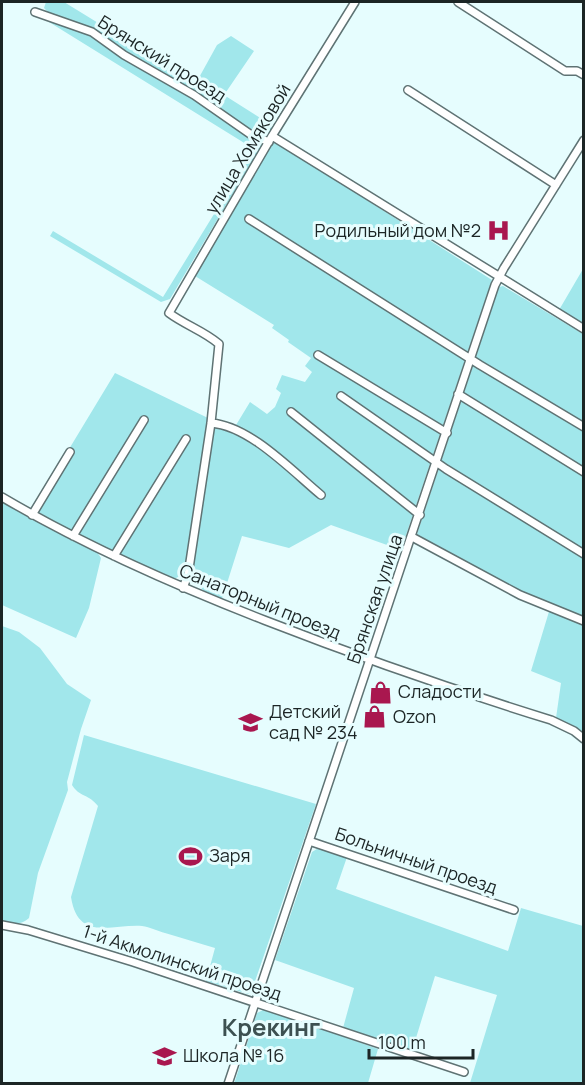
<svg xmlns="http://www.w3.org/2000/svg" width="585" height="1085" viewBox="0 0 585 1085" font-family="Manrope,sans-serif">
<style>
.green{fill:#a1e7eb}
.lines{fill:none;stroke-linecap:round;stroke-linejoin:round}
.minor-casing{stroke:#5f7374;stroke-width:10}
.minor{stroke:#fff;stroke-width:7}
.labels{text-anchor:middle;stroke-width:6;stroke-linejoin:round;paint-order:stroke}
.street-label{font-size:18px;fill:#1c2525;stroke:#e6fdfe}
.poi-label{font-size:18px;fill:#1c2525;stroke:#e6fdfe;text-anchor:start}
.district-label{font-size:24px;font-weight:bold;fill:#3d5151;stroke:#e6fdfe}
</style>
<rect width="100%" height="100%" fill="#e6fdfe"/>
<path class="green" d="M46,2H64L196,83L217,45L231,36L254,51L224,95L273,126L170,299L161,302L50,236L53,231L163,297L254,149L49,22L51,15L44,8Z
M274,143L279,144L492,280L401,550L331,525L289,548L242,536L222,599C203,592 199,590 193,570L215,420L233,430L250,402L267,414L275,407L281,393L276,389L282,375L305,382L312,372L305,366L311,358L288,342L289,340L272,328L274,325L195,276L271,144Z
M583,269V325L559,310Z
M503,286L583,334V734L576,727L556,718L561,683L531,671L551,605L519,592L416,537L499,287Z
M115,373L208,418L184,574L174,579L77,535L36,512L37,502Z
M2,501L97,552L101,558L89,608L76,638L2,605Z
M2,626L19,632L40,648L67,684L91,700L81,729L67,782L68,790L38,873L29,918C20,926 12,924 2,922Z
M84,735L316,804L252,990L248,994L206,981L215,948C198,943 182,938 165,933C158,931 150,927 142,926C112,924 78,942 71,897L98,806C89,794 79,797 72,785Z
M320,847L347,857L336,889L508,951L521,908L583,926V1083H470L497,995L435,976L412,1051L343,1028L354,988L275,960L312,852Z
M263,1010H268L378,1049L368,1083L234,1084L257,1013Z"/>
<g class="lines">
<defs>
<path id="minor" d="M458,2L565,71H577L584,75
M35,12L92,32L124,55L194,95L250,134L269,142
M408,90L556,185
M272,136L584,329
M249,219L480,365L584,427
M318,355L447,433
M458,394L584,472
M341,396L446,469L584,554
M291,412L420,515
M211,423C250,426 292,471 321,495
M2,497C85,546 174,585 264,620C359,657 454,690 551,720L574,731L584,739
M32,515L70,452
M73,536L144,420
M412,537L520,595L584,621
M114,556L186,439
M183,588L188,575L211,423L219,344C204,331 185,325 169,313L272,136L355,2
M309,841L514,910
M2,925L28,930L133,962L464,1072
M228,1084L495,285L504,268L584,140"/>
</defs>
<use href="#minor" class="minor-casing"/>
<use href="#minor" class="minor"/>
</g>
<defs>
<symbol id="hospital-bare" viewBox="-9 -9 18 18"><path d="M-5-5h3v3.5h4V-5h3V5h-3V1.5h-4V5h-3Z" fill="#a9174f" stroke="#e6fdfe" stroke-width="2.5" paint-order="stroke"/></symbol>
<symbol id="shop-bare" viewBox="-9 -9 18 18"><path d="M-5-2.5h2.3a2.7 3.5 0 0 1 5.4 0H5L5.5 6h-11ZM-1.5-2.5h3a1.5 2.3 0 0 0-3 0Z" fill="#a9174f" stroke="#e6fdfe" stroke-width="2.5" paint-order="stroke"/></symbol>
<symbol id="school-bare" viewBox="-9 -9 18 18"><path d="M0-5L7-2L0 1L-7-2ZM-4 1L0 2.5L4 1V4Q0 6-4 4Z" fill="#a9174f" stroke="#e6fdfe" stroke-width="2.5" paint-order="stroke"/></symbol>
<symbol id="stadium-bare" viewBox="-9 -9 18 18"><path d="M0-5a6.5 5 0 1 0 0 10a6.5 5 0 1 0 0-10ZM-3.5-1.8h7v3.6h-7Z" fill="#a9174f" stroke="#e6fdfe" stroke-width="2.5" paint-order="stroke"/></symbol>
</defs>
<g fill-rule="evenodd">
<use href="#hospital-bare" x="482" y="214" width="33" height="33"/>
<use href="#shop-bare" x="364" y="676" width="33" height="33"/>
<use href="#shop-bare" x="358" y="700" width="33" height="33"/>
<use href="#school-bare" x="234" y="706" width="33" height="33"/>
<use href="#stadium-bare" x="174" y="840" width="33" height="33"/>
<use href="#school-bare" x="148" y="1040" width="33" height="33"/>
</g>
<g class="labels">
<g class="street-label">
<text transform="translate(162 59) rotate(32)" y="6">Брянский проезд</text>
<text transform="translate(248 149) rotate(-59)" y="6">улица Хомяковой</text>
<text transform="translate(375 599) rotate(-71)" y="6">Брянская улица</text>
<text transform="translate(260 602) rotate(22)" y="6">Санаторный проезд</text>
<text transform="translate(416 861) rotate(19)" y="6">Больничный проезд</text>
<text transform="translate(182 963) rotate(18)" y="6">1-й Акмолинский проезд</text>
</g>
<g class="poi-label">
<text x="481" y="237" text-anchor="end">Родильный дом №2</text>
<text x="398" y="698">Сладости</text>
<text x="269" y="718">Детский<tspan x="269" dy="21">сад № 234</tspan></text>
<text x="393" y="723">Ozon</text>
<text x="209" y="862">Заря</text>
<text x="183" y="1062">Школа № 16</text>
</g>
<g class="district-label">
<text x="271" y="1036">Крекинг</text>
</g>
</g>
<rect width="585" height="1085" fill="none" stroke="#1c2525" stroke-width="6"/>
<path d="M369 1049v9h104v-9" fill="none" stroke="#1c2525" stroke-width="3"/>
<text x="378" y="1049" font-size="18" fill="#1c2525" stroke="#e6fdfe" stroke-width="4.5" paint-order="stroke">100 m</text>
</svg>
